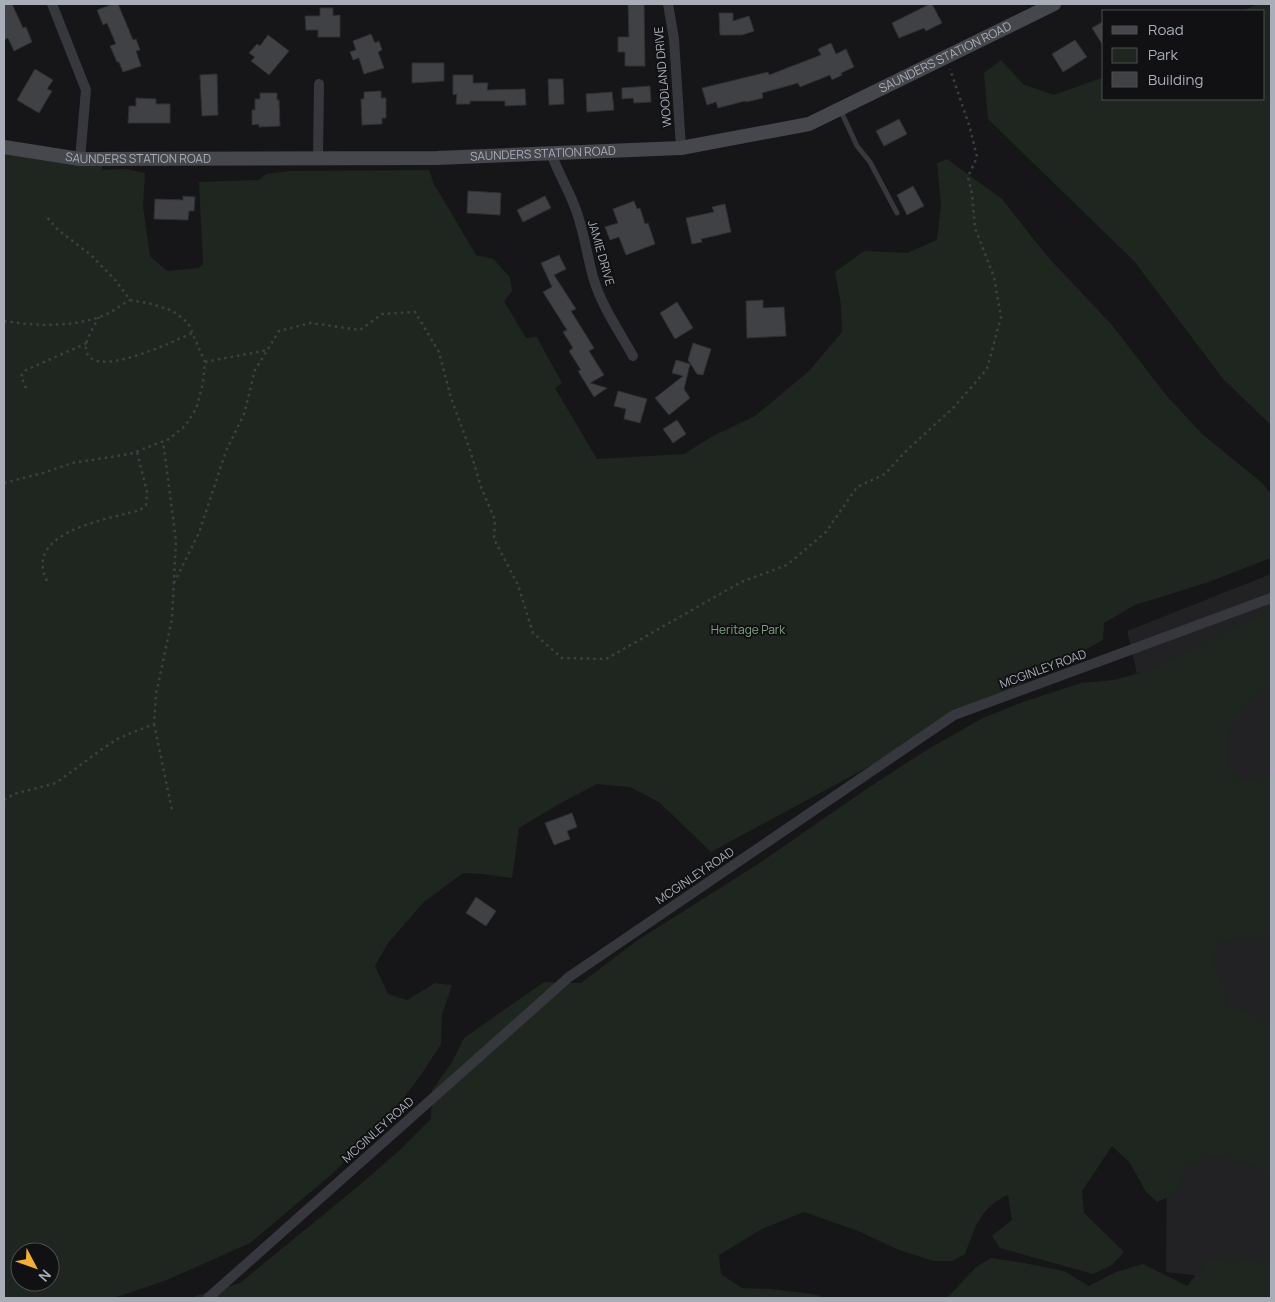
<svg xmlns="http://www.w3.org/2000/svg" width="1275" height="1302" viewBox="0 0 1275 1302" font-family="Manrope,sans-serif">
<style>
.built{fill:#222225}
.green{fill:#1e261f;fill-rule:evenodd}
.building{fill:#404145;stroke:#303034}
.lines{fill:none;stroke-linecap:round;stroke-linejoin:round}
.path{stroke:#3d3f44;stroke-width:2.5;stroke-dasharray:2.5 4;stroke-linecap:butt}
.lane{stroke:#37383d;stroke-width:5}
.street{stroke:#37383d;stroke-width:10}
.secondary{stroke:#45474d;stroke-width:14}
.labels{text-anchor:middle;stroke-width:4;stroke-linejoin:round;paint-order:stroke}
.street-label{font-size:12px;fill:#a8adb8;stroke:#111113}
.park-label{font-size:12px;fill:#7fa381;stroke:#111113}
</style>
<rect width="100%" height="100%" fill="#161618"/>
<path class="built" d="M1271,574V1040L1215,1011L1127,631Z
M1167,1146L1271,1154V1284L1166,1272Z"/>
<path class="green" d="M1258,4H1271V425L1224,380L1134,261L988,119L984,73L1001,60L1023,84L1054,95L1104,77V99H1264V11H1242Z
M4,153L102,165V170L125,169L145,173L143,207L150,256L167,271L199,268L203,264L199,182L259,180L266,174L290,171L429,170L434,184L476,255L493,259L510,277L512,291L504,301L526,338L537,337L562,383L555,388L597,459L684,454L713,436L755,416L809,371L842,332L841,305L835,272L864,251L907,253L937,240L941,205L937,163L947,159L1002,199L1047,256L1112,325L1166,395L1201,433L1262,483L1271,494V558L1206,583L1135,605L1104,623L1103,640L711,852L659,802L630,787L597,784L559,804L519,828L512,878L482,874L463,873L424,902L388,943L375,966L388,994L407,1000L435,983L452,985L442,1015L441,1044L421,1075L389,1117L332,1174L250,1243L167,1280L114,1298H4ZM20,1252H50V1282H20Z
M1269,612H1271V685L1253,701L1229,730L1227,763L1240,781L1271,775V930L1266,937H1241L1218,943L1213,960L1230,1004L1271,1026V1173L1243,1162L1210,1156L1184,1169L1177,1193L1157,1202L1146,1192L1130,1163L1112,1146L1082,1191L1084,1213L1124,1252L1112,1265L1093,1274L1000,1248L992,1236L1012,1220L1008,1195C980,1207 975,1228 965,1254L952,1261H933L899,1250L858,1231L804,1212L762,1229L719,1255L721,1274L742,1288L771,1289L813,1294L828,1298H189L240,1283L356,1188L400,1150L431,1119L432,1090L451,1064L464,1038L544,982L581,983L638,940L758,864L868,788L928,749L983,718L1023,702L1081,683L1114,680L1150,670L1224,631Z
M1231,1256L1271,1264V1298H947L976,1267L991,1258L1024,1263L1064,1271L1089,1286L1116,1272L1143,1264L1187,1286L1208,1260Z"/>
<path class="building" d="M4,4H12L23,28L26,27L32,42L14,51L8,38L4,40Z
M113,4H118L133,40L136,39L140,50L136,51L141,66L123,72L119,62H117L110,46L116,44L107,23L103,25L97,10Z
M628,4H644L645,66H625V52H618V37H629Z
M930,4H932L942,23L926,31L924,28L899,38L892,23Z
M320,8H333V16L340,15V37H318V30H306L305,16H320Z
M719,13H733V21L749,16L754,31L742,35H720Z
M1104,21V47L1092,28Z
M371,34L375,43L379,41L382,50L378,52L384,68L364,74L359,58L353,60L350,52L356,50L353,41Z
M268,35L289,51L269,75L251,61L255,57L249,53L257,44L260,46Z
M1075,40L1087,57L1063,72L1052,54Z
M831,43L836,54L846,49L854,67L841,73L842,75L832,80L830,75L800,87L798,83L762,93L763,98L746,102L745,101L718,108L716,102L707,105L702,88L768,72L769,75L821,55L818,49Z
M412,63H444V81L412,83Z
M35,69L53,80L47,89L52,91L39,113L17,100Z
M217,74L218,115L202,116L200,75Z
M453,75H473V83H488L487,90L525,89L526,105L505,106V101H470V104H456L457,94L453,95Z
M548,79H563L564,104L549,105Z
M650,86L651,102L634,103L633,98L622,99V88Z
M381,91V98H386V118H382V124L362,125L361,99H364V92Z
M612,92L614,110L587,112L586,94Z
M260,93H277V100H279L280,126L259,127V124L252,125V110H255V99H260Z
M136,98L156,99V104H170V123H128L129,106H136Z
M899,119L907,134L884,146L876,131Z
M913,186L924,206L907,215L897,195Z
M468,191L501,193L500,215L467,213Z
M183,196L195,197L194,211H189L188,220L154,219L155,199L183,200Z
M545,196L551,208L523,222L517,210Z
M634,201L637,209L640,208L645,224L648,223L655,244L626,255L619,237L610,240L605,227L618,223L613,209Z
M725,204L731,232L701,239L702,242L692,244L686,218L714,212L712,207Z
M559,255L566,269L554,275L576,309L571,311L594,348L589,351L604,375L590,383L607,388L594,397L578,371L581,370L569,351L573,348L563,332L567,330L543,292L552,287L541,263Z
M763,300V308L784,307L786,336L747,338L746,301Z
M677,302L693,328L675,339L660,313Z
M693,343L711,349L703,375L697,374L688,360Z
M676,360L690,364L684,389L690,398L669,415L655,398L683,376L672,373Z
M618,391L647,399L640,423L624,419L626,409L614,406Z
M677,420L686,434L673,443L663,429Z
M572,813L577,827L567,831L570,839L554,845L545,823Z
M476,897L496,911L486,926L466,913Z"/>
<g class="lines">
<path class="path" d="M99,317C95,324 86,339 86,346C84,385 177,340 192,333
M4,321C38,326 75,328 107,314C115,310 123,304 130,300
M205,362L268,350
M26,388L21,376L26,370L87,343
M4,483L43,473L72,463L130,454L169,439L185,426L196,409L203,383L205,362L195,339L188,323L173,311L152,304L130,300L116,281L91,255L58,230L45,215
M47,581C22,531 110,519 140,510L146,505L147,492L137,452
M174,583L199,533L226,451L244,414L255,370L279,331L311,323L360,330L382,314L415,312L439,352L451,398L469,447L481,487L495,520L494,539L518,585L533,633L562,658L606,659L741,582L787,565L826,532L857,487L885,474L904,453L954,407L987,369L1001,317L994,277L975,228L972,194L968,177L977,157L970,128L950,69
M154,724L172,810
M4,800L14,794L56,783L102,749L119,738L154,724L156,694L172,619L176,541L163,441"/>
<path class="lane" d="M840,109L857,146L870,162L897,213"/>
<path class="street" d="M52,4L86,90L80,159
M668,4L674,39L681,148
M551,153C558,173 569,190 576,210C584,232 587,255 593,277C601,305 619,331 633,356
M318,157L319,84
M208,1298L569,977L954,715L1271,598"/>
<path class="secondary" id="s1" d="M4,147L80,159L437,158L681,148L809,124L1054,4"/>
</g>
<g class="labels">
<g class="street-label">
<text dy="4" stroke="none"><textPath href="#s1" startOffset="960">SAUNDERS STATION ROAD</textPath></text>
<text transform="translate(663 77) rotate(-95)" y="4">WOODLAND DRIVE</text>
<text dy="4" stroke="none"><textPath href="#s1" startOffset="540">SAUNDERS STATION ROAD</textPath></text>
<text dy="4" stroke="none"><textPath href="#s1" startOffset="135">SAUNDERS STATION ROAD</textPath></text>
<text transform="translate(601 253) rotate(74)" y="4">JAMIE DRIVE</text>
<text transform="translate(1043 669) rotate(-20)" y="4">MCGINLEY ROAD</text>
<text transform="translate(695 876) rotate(-34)" y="4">MCGINLEY ROAD</text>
<text transform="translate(378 1130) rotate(-42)" y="4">MCGINLEY ROAD</text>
</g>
<g class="park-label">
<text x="748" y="634">Heritage Park</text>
</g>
</g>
<rect width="1275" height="1302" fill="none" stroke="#a8adb8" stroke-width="10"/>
<rect x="1102" y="10" width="162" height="90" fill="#111113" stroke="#4d4f55"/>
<rect x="1112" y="26" width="25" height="8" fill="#45474d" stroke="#4d4f55"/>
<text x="1148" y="35" font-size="15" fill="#a8adb8">Road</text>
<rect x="1112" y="48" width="25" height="15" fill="#1e261f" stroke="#4d4f55"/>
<text x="1148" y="60" font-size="15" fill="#a8adb8">Park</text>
<rect x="1112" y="72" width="25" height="15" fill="#404145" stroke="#4d4f55"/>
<text x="1148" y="85" font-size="15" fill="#a8adb8">Building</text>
<g transform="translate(35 1267) rotate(131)"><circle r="24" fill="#111113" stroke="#4d4f55"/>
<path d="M0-4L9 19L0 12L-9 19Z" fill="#f2b134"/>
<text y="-8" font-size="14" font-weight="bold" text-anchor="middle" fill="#a8adb8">N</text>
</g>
</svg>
